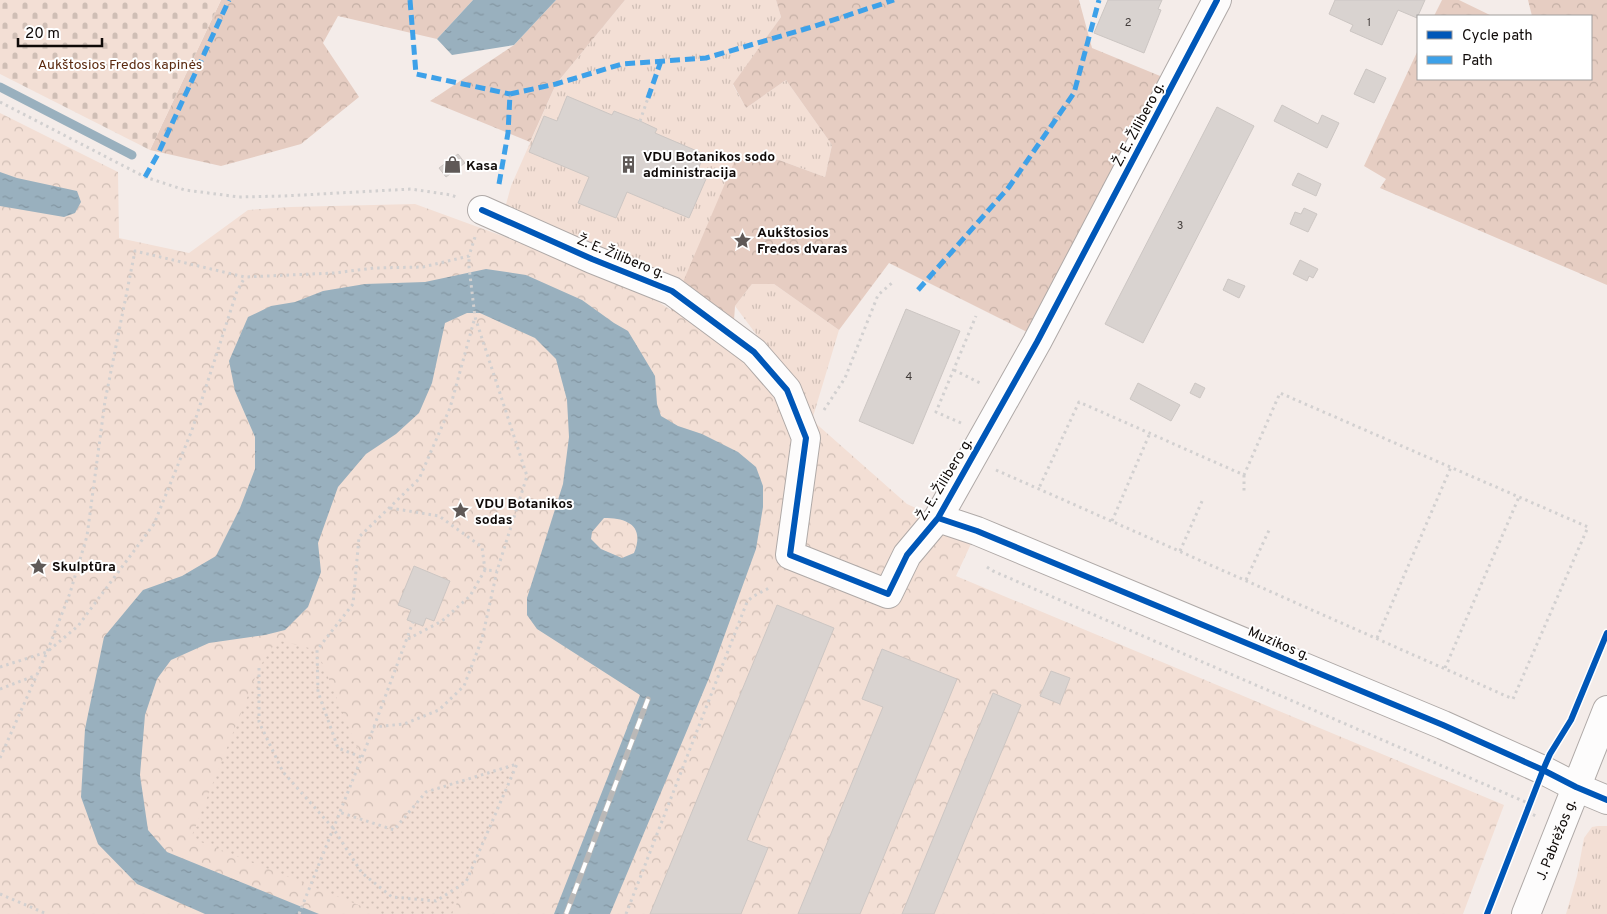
<svg xmlns="http://www.w3.org/2000/svg" width="1607" height="914" viewBox="0 0 1607 914" font-family="Overpass,sans-serif">
<style>
.grass{fill:url(#grass-tufts)}
.forest{fill:url(#forest-crowns)}
.cemetery{fill:url(#cemetery-stones)}
.park{fill:url(#park-crowns)}
.garden{fill:url(#garden-dots)}
.water{fill:url(#water-ripples);fill-rule:evenodd}
.lines{fill:none;stroke-linecap:round;stroke-linejoin:round}
.stream{stroke:#99b0be;stroke-width:9}
.building{fill:#d9d3d0;stroke:#ccc6c3}
.minor-casing{stroke:#afa9a7;stroke-width:30}
.tertiary-casing{stroke:#afa9a7;stroke-width:30}
.path{stroke:#d2d0d0;stroke-width:3;stroke-dasharray:2.5 4;stroke-linecap:butt}
.minor{stroke:#fdfcfc;stroke-width:28}
.tertiary{stroke:#fdfcfc;stroke-width:28}
.rail-casing{stroke:#bab8b7;stroke-width:5.5}
.rail{stroke:#fff;stroke-width:4;stroke-dasharray:11;stroke-linecap:butt}
.quiet{stroke:#3da1e9;stroke-width:5;stroke-dasharray:10 5;stroke-linecap:butt}
.cycleway-casing{stroke:#fff;stroke-width:9}
.cycleway{stroke:#0057b8;stroke-width:6}
.labels{text-anchor:middle;stroke-width:4;stroke-linejoin:round;paint-order:stroke}
.number-label{font-size:11px;fill:#423c3a}
.park-label{font-size:14px;fill:#5b2a0f;stroke:#fff}
.street-label{font-size:14px;fill:#0f0a08;stroke:#fff}
.poi-label{font-size:14px;font-weight:bold;fill:#0f0a08;stroke:#fff;text-anchor:start}
</style>
<defs>
<pattern id="grass-tufts" width="24" height="20" patternUnits="userSpaceOnUse" patternTransform="scale(1.25)"><rect width="24" height="20" fill="#f3dfd5"/><path d="M3 7l-1-3M5 7V3M7 7l1-3M15 17l-1-3M17 17v-4M19 17l1-3" fill="none" stroke="#cfbeb5"/></pattern>
<pattern id="forest-crowns" width="20" height="18" patternUnits="userSpaceOnUse" patternTransform="scale(1.25)"><rect width="20" height="18" fill="#e6cdc2"/><path d="M2 6a3 3 0 1 1 6 0M12 15a3 3 0 1 1 6 0" fill="none" stroke="#c4afa5"/></pattern>
<pattern id="cemetery-stones" width="16" height="16" patternUnits="userSpaceOnUse" patternTransform="scale(1.25)"><rect width="16" height="16" fill="#f3dfd5"/><path d="M2 7V4a2 2 0 0 1 4 0v3zM10 15v-3a2 2 0 0 1 4 0v3z" fill="#cfbeb5"/></pattern>
<pattern id="park-crowns" width="20" height="18" patternUnits="userSpaceOnUse" patternTransform="scale(1.25)"><rect width="20" height="18" fill="#f3dfd5"/><path d="M2 6a3 3 0 1 1 6 0M12 15a3 3 0 1 1 6 0" fill="none" stroke="#cfbeb5"/></pattern>
<pattern id="garden-dots" width="8" height="8" patternUnits="userSpaceOnUse" patternTransform="scale(1.25)"><rect width="8" height="8" fill="#f3dfd5"/><path d="M2 2h.1M6 6h.1" fill="none" stroke="#cfbeb5" stroke-width="1.8" stroke-linecap="round"/></pattern>
<pattern id="water-ripples" width="26" height="14" patternUnits="userSpaceOnUse" patternTransform="scale(1.25)"><rect width="26" height="14" fill="#99b0be"/><path d="M2 4q2-2 4 0t4 0M15 11q2-2 4 0t4 0" fill="none" stroke="#8396a2"/></pattern>
</defs>
<rect width="100%" height="100%" fill="#f4ece9"/>
<path class="grass" d="M625,0H776L781,17L733,85L746,108L786,80L832,145L825,177L779,160L682,284L505,208L511,186L556,84Z
M752,284H774L839,330L812,420L783,370L735,306Z
M1598,826H1607V914H1566L1577,876L1584,838L1592,827Z"/>
<path class="forest" d="M221,0H473L437,39L338,16L323,43L359,97L301,144L221,166L150,150Z
M556,0H625L556,84L530,142L430,101L514,45Z
M776,0H1079L1092,48L1165,78L1029,333L889,263L839,330L774,284H752L735,306L731,363L671,310L735,160H779L825,177L832,145L786,80L746,108L733,84L781,17Z
M1442,0H1459L1492,16H1434Z
M1528,0H1607V285L1380,188L1386,179L1364,166L1418,50V79H1591V16H1532Z"/>
<path class="cemetery" d="M0,0H221L150,150L0,74Z"/>
<path class="park" d="M0,113L118,172L119,238L189,253L248,210L291,207L415,204L626,281L671,310L783,370L812,420L907,504L938,518L977,531L956,576L1504,805L1463,914H0Z"/>
<path class="garden" d="M277,640L317,650L361,757L340,813L394,830L426,792L517,764L452,914H381L191,838L259,668Z"/>
<path class="water" d="M473,0H556L514,45L452,55L437,39Z
M0,172L17,178L77,191L81,202L75,213L64,217L0,206Z
M486,269L526,275L582,300L614,323L628,331L655,376L657,404L661,416L678,426L702,434L738,452L756,467L763,486V507L756,549L709,678L610,914H554L640,695L537,629L527,615V598L563,484L569,437L567,400L556,359L535,338L480,313H467L445,323L432,383L419,413L396,434L366,454L338,487L318,543L321,572L308,607L285,630L265,635L209,643L171,660L157,679L145,715L140,775L148,830L167,852L319,914H205L137,884L98,844L81,797L85,729L104,637L143,590L182,576L216,556L240,508L255,469V437L235,391L229,361L248,317L271,306L295,302L323,291L365,284L425,282ZM604,518C628,518 645,526 634,553L622,558L601,549L591,539L592,532Z"/>
<g class="lines">
<path class="stream" d="M0,87L132,155"/>
</g>
<path class="building" d="M1108,0H1162L1158,9L1161,10L1144,53L1094,33Z
M1335,0H1425L1417,18L1398,10L1382,45L1350,31L1353,25L1329,14Z
M1366,69L1386,78L1374,103L1354,94Z
M567,96L612,115L614,111L640,121L657,129L655,133L704,154L696,175L706,179L689,218L627,192L616,218L578,203L589,177L529,152L544,116L557,121Z
M1282,105L1318,124L1322,115L1339,123L1327,148L1274,121Z
M1217,107L1254,126L1143,343L1105,324Z
M458,154L465,163L446,177L439,168Z
M1298,173L1321,184L1316,196L1292,185Z
M1304,208L1317,214L1308,232L1290,224L1295,212L1301,214Z
M1300,260L1318,269L1313,278L1309,276L1307,281L1293,274Z
M1228,279L1245,286L1239,298L1223,290Z
M906,309L960,331L913,444L859,421Z
M1138,383L1180,405L1171,421L1130,399Z
M1195,383L1205,388L1200,398L1190,393Z
M414,566L450,581L434,621L426,618L423,626L407,620L411,610L398,605Z
M777,605L834,628L747,840L768,848L741,914H650Z
M882,649L957,679L860,914H798L883,707L862,699Z
M1051,671L1070,678L1060,704L1040,696Z
M993,693L1021,705L934,914H902Z"/>
<g class="lines">
<defs>
<path id="minor" d="M482,210L592,259L672,291L754,352L787,390L806,438L790,555L888,594L907,555L938,518L1037,342L1217,0
M938,518L977,531L1443,725L1543,770L1576,787L1607,800"/>
<g id="tertiary">
<path id="s1" d="M1526,914L1607,710"/>
</g>
</defs>
<use href="#minor" class="minor-casing"/>
<use href="#tertiary" class="tertiary-casing"/>
<path class="path" d="M0,102L145,177L185,190L239,197L284,196L411,189L451,195L459,198
M640,121L648,98
M954,370L982,384
M824,410L845,378L878,295L893,282
M961,423L936,412L976,316
M996,470L1513,699L1588,527L1280,393L1244,475L1079,402L1039,488
M1244,475V493
M390,508L439,516L482,547L485,570L497,571
M1112,521L1150,433
M1180,551L1203,499
M987,567L993,571L1530,804
M1246,580L1270,528
M1377,638L1451,467
M408,639L442,621L470,596L485,570
M0,667L47,652L78,626L154,524L192,430L237,291L245,277
M259,668V722L283,772L333,828L362,873L392,897L436,901L466,882L517,764L426,792L394,830L339,812
M1445,668L1519,497
M0,689L37,675
M373,727L404,724L439,710L464,686L482,639L497,571L527,476L475,317L469,267V256
M361,757L338,748L318,692L317,650L353,604L359,537L419,479L450,408L475,317
M0,758L47,652L70,593L87,536L105,401L135,251L245,277L334,273L374,268L423,267L469,256L475,237
M1527,812L1536,816
M0,894L47,914
M299,914L372,732L413,622
M626,914L747,602L752,597L771,587"/>
<use href="#minor" class="minor"/>
<use href="#tertiary" class="tertiary"/>
<defs>
<path id="rail" d="M566,914L648,699"/>
</defs>
<use href="#rail" class="rail-casing"/>
<use href="#rail" class="rail"/>
<path class="quiet" d="M410,0L416,74L510,94
M648,98L661,61
M145,177L158,154L229,0
M499,184L508,133L510,94L556,84L622,64L706,58L812,27L894,0
M918,290L1009,187L1074,93L1099,0"/>
<defs>
<path id="cycleway" d="M482,210L592,259L672,291L754,352L787,390L806,438L790,555L888,594L907,555L938,518L1037,342L1217,0
M938,518L977,531L1443,725L1543,770L1576,787L1607,800
M1487,914L1543,770L1550,754L1571,720L1607,633"/>
</defs>
<use href="#cycleway" class="cycleway-casing"/>
<use href="#cycleway" class="cycleway"/>
</g>
<defs>
<symbol id="building-bare" viewBox="-9 -9 18 18"><path d="M-4-6H4V6H1V3H-1V6H-4ZM-2.5-4.3h1.7v1.8h-1.7ZM.8-4.3h1.7v1.8H.8ZM-2.5-1h1.7V.8h-1.7ZM.8-1h1.7V.8H.8Z" fill="#5f5957" stroke="#fff" stroke-width="2.5" paint-order="stroke"/></symbol>
<symbol id="shop-bare" viewBox="-9 -9 18 18"><path d="M-5-2.5h2.3a2.7 3.5 0 0 1 5.4 0H5L5.5 6h-11ZM-1.5-2.5h3a1.5 2.3 0 0 0-3 0Z" fill="#5f5957" stroke="#fff" stroke-width="2.5" paint-order="stroke"/></symbol>
<symbol id="sight-bare" viewBox="-9 -9 18 18"><path d="M0-6L1.8-2.2L6-1.7L2.9 1.2L3.7 5.4L0 3.3L-3.7 5.4L-2.9 1.2L-6-1.7L-1.8-2.2Z" fill="#5f5957" stroke="#fff" stroke-width="2.5" paint-order="stroke"/></symbol>
</defs>
<g fill-rule="evenodd">
<use href="#building-bare" x="616" y="152" width="25" height="25"/>
<use href="#shop-bare" x="440" y="152" width="25" height="25"/>
<use href="#sight-bare" x="730" y="228" width="25" height="25"/>
<use href="#sight-bare" x="448" y="498" width="25" height="25"/>
<use href="#sight-bare" x="26" y="554" width="25" height="25"/>
</g>
<g class="labels">
<g class="number-label">
<text x="1128" y="26">2</text>
<text x="1369" y="26">1</text>
<text x="1180" y="229">3</text>
<text x="909" y="380">4</text>
</g>
<g class="park-label">
<text x="120" y="69">Aukštosios Fredos kapinės</text>
</g>
<g class="street-label">
<text transform="translate(1138 124) rotate(-62)" y="5">Ž. E. Žilibero g.</text>
<text transform="translate(621 256) rotate(22)" y="5">Ž. E. Žilibero g.</text>
<text transform="translate(944 479) rotate(-59)" y="5">Ž. E. Žilibero g.</text>
<text transform="translate(1279 643) rotate(23)" y="5">Muzikos g.</text>
<text dy="5" stroke="none"><textPath href="#s1" startOffset="80">J. Pabrėžos g.</textPath></text>
</g>
<g class="poi-label">
<text x="643" y="161">VDU Botanikos sodo<tspan x="643" dy="16">administracija</tspan></text>
<text x="466" y="170">Kasa</text>
<text x="757" y="237">Aukštosios<tspan x="757" dy="16">Fredos dvaras</tspan></text>
<text x="475" y="508">VDU Botanikos<tspan x="475" dy="16">sodas</tspan></text>
<text x="52" y="571">Skulptūra</text>
</g>
</g>
<rect x="1417" y="15" width="175" height="65" fill="#ffffff" stroke="#9f9d9c"/>
<rect x="1427" y="31" width="25" height="8" fill="#0057b8" stroke="#9f9d9c"/>
<text x="1462" y="40" font-size="15" fill="#0f0a08">Cycle path</text>
<rect x="1427" y="56" width="25" height="8" fill="#3da1e9" stroke="#9f9d9c"/>
<text x="1462" y="65" font-size="15" fill="#0f0a08">Path</text>
<path d="M18 38v8h84v-8" fill="none" stroke="#0f0a08" stroke-width="2.5"/>
<text x="25" y="38" font-size="15" fill="#0f0a08" stroke="#ffffff" stroke-width="4" paint-order="stroke">20 m</text>
</svg>
